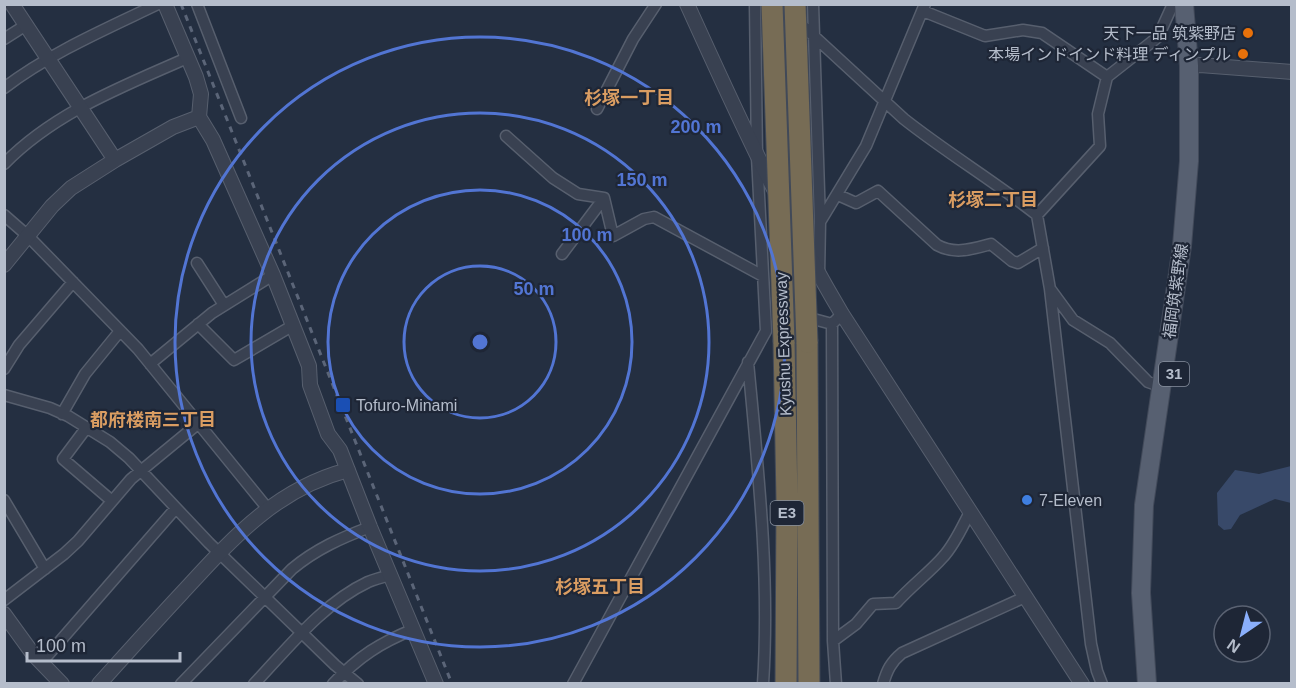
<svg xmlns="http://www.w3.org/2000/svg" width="1296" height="688" viewBox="0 0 1296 688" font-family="Arial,'Noto Sans JP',sans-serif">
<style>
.water{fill:#384969}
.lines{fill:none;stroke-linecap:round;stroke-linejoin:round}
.minor-casing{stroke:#575f6e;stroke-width:13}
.tertiary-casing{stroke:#575f6e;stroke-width:16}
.primary-casing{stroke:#424a5a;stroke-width:20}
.motorway-casing{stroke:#414958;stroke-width:23}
.minor{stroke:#394151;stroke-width:10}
.tertiary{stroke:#394151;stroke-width:14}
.primary{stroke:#576071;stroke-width:18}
.motorway{stroke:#776c55;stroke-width:21}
.rail{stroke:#5b6578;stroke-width:3;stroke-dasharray:6 6;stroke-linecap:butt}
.motorway-bridge-casing{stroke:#414958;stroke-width:23;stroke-linecap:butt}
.motorway-bridge{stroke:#776c55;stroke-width:21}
.ring{fill:none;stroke:#5275d3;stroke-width:3}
.food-dot{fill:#e8710a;stroke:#1e2636;stroke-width:2}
.transit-dot{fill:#1a4fb4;stroke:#1e2636;stroke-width:2}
.shop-dot{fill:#3f7fe0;stroke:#1e2636;stroke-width:2}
.labels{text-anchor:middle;stroke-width:4.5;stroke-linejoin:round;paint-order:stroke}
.shield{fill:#1e2636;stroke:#88909e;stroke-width:1.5}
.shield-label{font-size:15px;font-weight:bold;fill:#b5bdcb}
.poi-label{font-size:16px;fill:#b5bdcb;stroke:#1e2636;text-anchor:end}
.street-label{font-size:16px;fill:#b5bdcb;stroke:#1e2636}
.neighbourhood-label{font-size:18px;font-weight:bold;fill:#da9d62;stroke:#1e2636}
.centre{fill:#5275d3;stroke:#1e2636;stroke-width:3}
.ring-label{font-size:18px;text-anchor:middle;font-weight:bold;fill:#5275d3;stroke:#1e2636;stroke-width:4.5;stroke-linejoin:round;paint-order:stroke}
</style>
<rect width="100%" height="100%" fill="#242f41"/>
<path class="water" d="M1291,466V503L1275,499L1240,515L1231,529L1224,530L1218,525L1217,493L1235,470L1259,474Z"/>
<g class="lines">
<defs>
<path id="minor" d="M197,4L241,118
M779,4L904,119C947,153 994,181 1037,215L1050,289L1091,644L1097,671L1102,684
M813,4L820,222L819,276
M923,11L985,36L1023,30L1042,33L1107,77
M4,39L26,25
M4,88C50,53 106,29 158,4
M597,109L633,39L656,4
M506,136L553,178L578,194L604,198L613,236L644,219L654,217L763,276
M4,164C55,112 122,87 187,58
M838,195L856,203L878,191L937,245C955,255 972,249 991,244L1012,261L1018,263L1043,248
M4,215L28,236L138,349L268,509
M1037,215L1100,146L1098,114L1107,77L1158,37L1173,4
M820,222L866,146L925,4
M562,254L604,198
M197,263L224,305
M1051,290L1073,320L1110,343L1148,382L1162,387
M780,310L832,324
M198,324L234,360L292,326
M748,362C758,469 770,576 763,684
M150,364L212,313L273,275
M4,369L19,345L73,282
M4,395L50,408L68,416L110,442L129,458L209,543L335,665L358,684
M62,414L85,374L120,331
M87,427L63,459L112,501
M4,500L45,569
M4,600L64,554L78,541L131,479L199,423
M833,641L856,624L873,604L896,603C911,586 929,573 943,557C955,544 962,527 970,512
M41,663L176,508
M181,684L292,569C316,549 341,538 370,527
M254,684C288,648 323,603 368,582C375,579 383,577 391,575
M333,684C359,656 380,643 414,629
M573,684L766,331L757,157L755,4
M836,684L833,641L832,324L842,314
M883,684C887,670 891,662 902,653L1025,597"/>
<path id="tertiary" d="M12,4L115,160
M165,4L196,77L201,94L199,117L213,140L273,275L309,366L310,385L328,434L340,450L370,527L436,684
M687,4C735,110 783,215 842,314L1082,684
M1189,66L1200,65L1292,72
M4,265L52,206L71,188L115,160L173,127L199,117
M4,614L33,654L62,684
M99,684C127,653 154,623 182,593C231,540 275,489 348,470"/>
<path id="primary" d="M1147,684L1141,593L1144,505L1182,246L1189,161V66L1184,4"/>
<path id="motorway" d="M784,342L787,501L786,684
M807,342L809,684"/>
</defs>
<use href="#minor" class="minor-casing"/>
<use href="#tertiary" class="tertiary-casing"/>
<use href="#primary" class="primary-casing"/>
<use href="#motorway" class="motorway-casing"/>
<use href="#minor" class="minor"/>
<use href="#tertiary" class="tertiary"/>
<use href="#primary" class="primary"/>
<use href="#motorway" class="motorway"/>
<path class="rail" d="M181,4L452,684"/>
<defs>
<path id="motorway-bridge" d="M772,4L784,342
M795,4L807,342"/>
</defs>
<use href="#motorway-bridge" class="motorway-bridge-casing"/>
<use href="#motorway-bridge" class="motorway-bridge"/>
</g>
<g class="ring">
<circle cx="480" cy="342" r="76"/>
<circle cx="480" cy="342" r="152"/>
<circle cx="480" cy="342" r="229"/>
<circle cx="480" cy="342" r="305"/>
</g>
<g class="food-dot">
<circle cx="1248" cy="33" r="6"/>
<circle cx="1243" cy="54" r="6"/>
</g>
<rect class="transit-dot" x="335" y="397" width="16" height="16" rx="3"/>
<circle class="shop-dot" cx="1027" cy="500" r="6"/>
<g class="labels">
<g class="shield">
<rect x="1159" y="362" width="30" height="24" rx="4.5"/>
<rect x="770.5" y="501" width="33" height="24" rx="4.5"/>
</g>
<g class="shield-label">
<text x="1174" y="379">31</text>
<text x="787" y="518">E3</text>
</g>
<g class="poi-label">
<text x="1236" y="39">天下一品 筑紫野店</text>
<text x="1231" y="60">本場インドインド料理 ディンプル</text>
<text x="356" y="411" text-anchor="start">Tofuro-Minami</text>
<text x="1039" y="506" text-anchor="start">7-Eleven</text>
</g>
<g class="street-label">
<text transform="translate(1175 291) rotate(-82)" y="6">福岡筑紫野線</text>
<text transform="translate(783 344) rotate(-92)" y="6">Kyushu Expressway</text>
</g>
<g class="neighbourhood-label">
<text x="629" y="104">杉塚一丁目</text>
<text x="993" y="206">杉塚二丁目</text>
<text x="153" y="426">都府楼南三丁目</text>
<text x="600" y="593">杉塚五丁目</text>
</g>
</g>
<circle cx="480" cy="342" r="9" class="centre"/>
<g class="ring-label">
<text x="696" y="133">200 m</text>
<text x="642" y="186">150 m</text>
<text x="587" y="241">100 m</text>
<text x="534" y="295">50 m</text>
</g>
<rect width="1296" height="688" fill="none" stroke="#b5bdcb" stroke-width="12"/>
<g transform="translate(1242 634) rotate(215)"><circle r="28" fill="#1e2636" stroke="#5a6272" stroke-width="1.5"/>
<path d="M0-4.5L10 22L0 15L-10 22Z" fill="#8aaffc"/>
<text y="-9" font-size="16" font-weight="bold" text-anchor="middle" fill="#b5bdcb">N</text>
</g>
<path d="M27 652v9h153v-9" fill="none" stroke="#b5bdcb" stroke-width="3"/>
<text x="36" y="652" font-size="18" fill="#b5bdcb" stroke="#1e2636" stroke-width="4.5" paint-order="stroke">100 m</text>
</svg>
